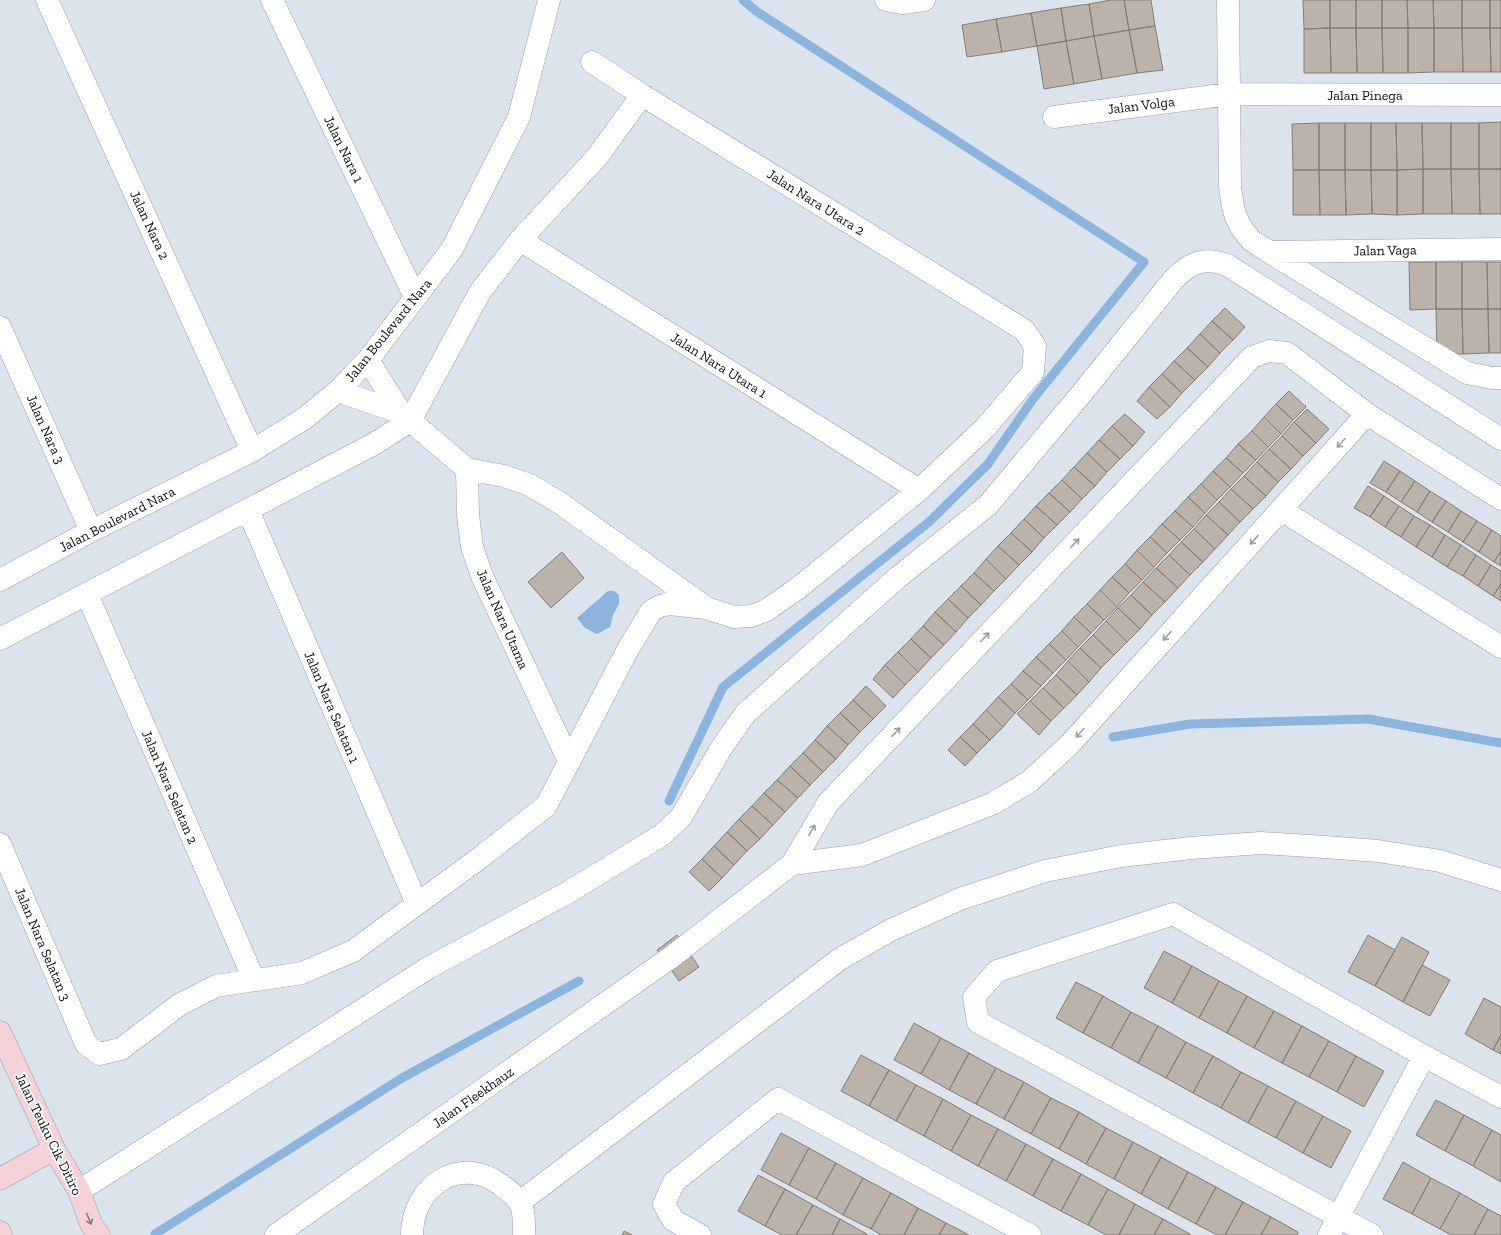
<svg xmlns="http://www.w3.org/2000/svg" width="1501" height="1235" viewBox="0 0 1501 1235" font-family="'Zilla Slab',serif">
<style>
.water{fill:#8cb4de}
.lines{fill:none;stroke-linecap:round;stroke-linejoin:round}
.stream{stroke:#8cb4de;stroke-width:9}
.building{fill:#bbb2a9;stroke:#857c74}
.street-casing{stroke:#98a0a9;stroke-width:23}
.secondary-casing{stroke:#98a0a9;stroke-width:23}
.street{stroke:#fff;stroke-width:22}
.secondary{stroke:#f5d1d8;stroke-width:22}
.oneway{stroke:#9d9e9f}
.oneway2{stroke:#8b797e}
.labels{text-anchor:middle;stroke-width:3.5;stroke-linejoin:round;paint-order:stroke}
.street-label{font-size:14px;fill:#0a0d10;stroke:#fff}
</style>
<rect width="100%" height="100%" fill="#dbe4ed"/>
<path class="water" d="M608,591H614L619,595V604L613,615L610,627L597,634L585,628L577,618Z"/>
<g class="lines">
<path class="stream" d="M1113,737L1190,724L1368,719L1501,743
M669,801L723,687L929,522L988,464L1033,399L1144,262L756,11L743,0
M155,1234L402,1078L579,981"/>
</g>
<path class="building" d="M1111,0H1124L1129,30L1094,36L1089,4Z
M1124,0H1151L1155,26L1129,30Z
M1303,0H1330V28L1304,29Z
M1330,0H1356V28H1330Z
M1356,0H1382V28H1356Z
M1382,0H1407L1408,28H1382Z
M1407,0H1433L1434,28H1408Z
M1433,0H1462V28H1434Z
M1462,0H1490V28H1462Z
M1490,0H1501V28H1490Z
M1089,4L1094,36L1066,41L1061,8Z
M1061,8L1066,41L1037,46L1031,13Z
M1031,13L1037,46L1002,52L996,19Z
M996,19L1002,52L967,57L962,25Z
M1155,26L1163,70L1137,73L1129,30Z
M1330,28H1356L1357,73H1331Z
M1330,28L1331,73H1304V29Z
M1356,28H1382L1383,73H1357Z
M1382,28H1408V73H1383Z
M1408,28H1434V72L1408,73Z
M1434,28H1462L1463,72H1434Z
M1462,28H1490L1491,72H1463Z
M1490,28H1501V72H1491Z
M1129,30L1137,73L1102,79L1094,36Z
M1094,36L1102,79L1074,84L1066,41Z
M1066,41L1074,84L1044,89L1037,46Z
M1501,122V169H1479V123Z
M1319,123V170H1293L1292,124Z
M1319,123H1345V170H1319Z
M1345,123H1371V170H1345Z
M1371,123H1396L1397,170H1371Z
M1396,123H1422L1423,169L1397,170Z
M1422,123H1451V169H1423Z
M1451,123H1479V169H1451Z
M1423,169H1451L1452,214H1423Z
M1423,169V214L1397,215V170Z
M1451,169H1479L1480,214H1452Z
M1479,169H1501V214H1480Z
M1293,170H1319L1320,215H1293Z
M1319,170H1345L1346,215H1320Z
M1345,170H1371L1372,214L1346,215Z
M1371,170H1397V215L1372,214Z
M1409,262H1436V309L1410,310Z
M1436,262H1462V309H1436Z
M1462,262H1487L1488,309H1462Z
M1487,262H1501V309H1488Z
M1225,308L1245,327L1233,340L1212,321Z
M1436,309H1462L1463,354H1437Z
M1462,309H1488L1489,353L1463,354Z
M1488,309H1501V353H1489Z
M1212,321L1233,340L1220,353L1200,334Z
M1200,334L1220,353L1208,367L1187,348Z
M1187,348L1208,367L1195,380L1174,361Z
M1174,361L1195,380L1182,393L1162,374Z
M1162,374L1182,393L1170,407L1149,387Z
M1149,387L1170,407L1157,419L1137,401Z
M1289,391L1306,407L1293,420L1276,404Z
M1276,404L1293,420L1281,434L1264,417Z
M1307,409L1329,429L1316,443L1294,422Z
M1125,414L1145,432L1133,446L1112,426Z
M1264,417L1281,434L1268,447L1252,431Z
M1294,422L1316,443L1303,456L1282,436Z
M1112,426L1133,446L1120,459L1099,440Z
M1252,431L1268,447L1256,460L1238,444Z
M1282,436L1303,456L1291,469L1269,449Z
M1099,440L1120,459L1107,472L1087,453Z
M1238,444L1256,460L1243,473L1226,458Z
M1269,449L1291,469L1278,482L1257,462Z
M1087,453L1107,472L1095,486L1074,467Z
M1226,458L1243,473L1230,487L1213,471Z
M1384,461L1400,471L1386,492L1370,483Z
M1257,462L1278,482L1266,496L1244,476Z
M1074,467L1095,486L1082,499L1062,480Z
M1213,471L1230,487L1217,500L1201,484Z
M1400,471L1415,481L1401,502L1386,492Z
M1244,476L1266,496L1253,509L1231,489Z
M1062,480L1082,499L1070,512L1049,493Z
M1415,481L1430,491L1417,512L1401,502Z
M1201,484L1217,500L1205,513L1188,497Z
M1368,486L1384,496L1370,517L1354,508Z
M1231,489L1253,509L1240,522L1219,502Z
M1430,491L1446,501L1432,522L1417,512Z
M1049,493L1070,512L1057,525L1036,506Z
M1384,496L1399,506L1385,527L1370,517Z
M1188,497L1205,513L1193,527L1175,511Z
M1446,501L1461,511L1448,532L1432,522Z
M1219,502L1240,522L1228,535L1206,515Z
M1036,506L1057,525L1044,538L1024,519Z
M1399,506L1414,516L1401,537L1385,527Z
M1175,511L1193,527L1180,540L1162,524Z
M1461,511L1477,521L1463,542L1448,532Z
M1206,515L1228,535L1215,549L1194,529Z
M1414,516L1430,525L1416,547L1401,537Z
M1024,519L1044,538L1032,552L1011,533Z
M1477,521L1492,530L1479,552L1463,542Z
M1162,524L1180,540L1167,553L1150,537Z
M1430,525L1445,535L1432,557L1416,547Z
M1194,529L1215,549L1203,562L1181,542Z
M1492,530L1501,536V551L1494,562L1479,552Z
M1011,533L1032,552L1019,565L998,546Z
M1445,535L1461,545L1447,567L1432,557Z
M1150,537L1167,553L1154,567L1137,550Z
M1181,542L1203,562L1190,575L1169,555Z
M1461,545L1476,555L1463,576L1447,567Z
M998,546L1019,565L1006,579L986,559Z
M1137,550L1154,567L1142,580L1125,564Z
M1501,551V566L1494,562Z
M562,552L584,578L551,608L528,582Z
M1169,555L1190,575L1178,588L1156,568Z
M1476,555L1491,565L1478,586L1463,576Z
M986,559L1006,579L994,591L974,573Z
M1125,564L1142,580L1129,593L1112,577Z
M1491,565L1501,571V584L1493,596L1478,586Z
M1156,568L1178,588L1165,602L1143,582Z
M974,573L994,591L981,605L961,586Z
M1112,577L1129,593L1117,607L1100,590Z
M1143,582L1165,602L1152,615L1131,595Z
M1501,584V601L1493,596Z
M961,586L981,605L968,618L948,599Z
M1100,590L1117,607L1104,620L1087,604Z
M1131,595L1152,615L1140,629L1118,608Z
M948,599L968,618L956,632L935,612Z
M1087,604L1104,620L1091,633L1074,617Z
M1118,608L1140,629L1127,642L1106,621Z
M935,612L956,632L944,645L923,626Z
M1074,617L1091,633L1078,647L1062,631Z
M1106,621L1127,642L1114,655L1093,635Z
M923,626L944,645L931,658L911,639Z
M1062,631L1078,647L1066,660L1049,644Z
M1093,635L1114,655L1101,668L1080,648Z
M911,639L931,658L918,672L898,652Z
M1049,644L1066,660L1053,673L1036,657Z
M1080,648L1101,668L1089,682L1068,661Z
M898,652L918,672L905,685L885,665Z
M1036,657L1053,673L1041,686L1023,671Z
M1068,661L1089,682L1077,695L1056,675Z
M885,665L905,685L893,698L873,679Z
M1023,671L1041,686L1028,700L1011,684Z
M1056,675L1077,695L1064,708L1043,688Z
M1011,684L1028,700L1015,713L998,697Z
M866,686L886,706L873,719L853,700Z
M1043,688L1064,708L1051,721L1030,701Z
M998,697L1015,713L1003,727L986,710Z
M853,700L873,719L860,732L840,713Z
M1030,701L1051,721L1039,735L1017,714Z
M986,710L1003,727L990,740L973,724Z
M840,713L860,732L848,745L827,726Z
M973,724L990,740L977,753L960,737Z
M827,726L848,745L836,759L815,740Z
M960,737L977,753L965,766L948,750Z
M815,740L836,759L823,772L803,753Z
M803,753L823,772L810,785L790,766Z
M790,766L810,785L798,798L777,780Z
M777,780L798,798L785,812L764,793Z
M764,793L785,812L773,825L752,806Z
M752,806L773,825L760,839L739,819Z
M739,819L760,839L747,851L727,832Z
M727,832L747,851L734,865L714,846Z
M714,846L734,865L722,878L702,859Z
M702,859L722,878L709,891L689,872Z
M677,935L699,967L679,981L657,950Z
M1368,935L1395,950L1375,986L1348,972Z
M1402,937L1429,952L1403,1002L1375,986Z
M1164,951L1192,966L1172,1003L1144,988Z
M1422,965L1450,980L1430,1016L1403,1002Z
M1192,966L1219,981L1199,1018L1172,1003Z
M1219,981L1247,996L1227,1033L1199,1018Z
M1076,982L1103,996L1083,1033L1056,1018Z
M1103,996L1131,1012L1111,1048L1083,1033Z
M1247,996L1274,1011L1254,1048L1227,1033Z
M1484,998L1501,1007V1035L1493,1050L1465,1034Z
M1274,1011L1302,1026L1282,1063L1254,1048Z
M1131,1012L1158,1026L1138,1063L1111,1048Z
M914,1023L941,1038L921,1074L894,1060Z
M1158,1026L1186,1042L1166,1078L1138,1063Z
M1302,1026L1329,1041L1309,1077L1282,1063Z
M1501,1035V1054L1493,1050Z
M941,1038L969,1053L949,1090L921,1074Z
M1329,1041L1356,1056L1337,1092L1309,1077Z
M1186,1042L1213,1056L1193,1093L1166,1078Z
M969,1053L996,1068L976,1104L949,1090Z
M861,1055L889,1070L869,1106L841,1091Z
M1213,1056L1241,1072L1221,1108L1193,1093Z
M1356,1056L1384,1071L1364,1107L1337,1092Z
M996,1068L1024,1082L1004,1119L976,1104Z
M889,1070L916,1085L896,1121L869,1106Z
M1241,1072L1268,1086L1248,1123L1221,1108Z
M1024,1082L1051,1098L1031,1134L1004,1119Z
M916,1085L943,1099L924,1136L896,1121Z
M1268,1086L1296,1101L1276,1138L1248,1123Z
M1051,1098L1079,1112L1059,1149L1031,1134Z
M943,1099L971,1115L951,1151L924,1136Z
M1436,1100L1464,1115L1445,1151L1416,1135Z
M1296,1101L1323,1116L1303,1153L1276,1138Z
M1079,1112L1106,1128L1086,1164L1059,1149Z
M971,1115L998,1129L978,1166L951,1151Z
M1464,1115L1492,1130L1473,1166L1445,1151Z
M1323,1116L1351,1131L1331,1168L1303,1153Z
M1106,1128L1133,1142L1114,1179L1086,1164Z
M998,1129L1026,1144L1006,1181L978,1166Z
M1492,1130L1501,1135V1182L1473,1166Z
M781,1133L809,1148L789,1185L761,1170Z
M1133,1142L1161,1157L1141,1194L1114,1179Z
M1026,1144L1053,1159L1033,1196L1006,1181Z
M809,1148L836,1163L816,1199L789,1185Z
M1161,1157L1188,1172L1168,1209L1141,1194Z
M1053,1159L1081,1174L1061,1211L1033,1196Z
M1403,1162L1431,1178L1412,1214L1383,1199Z
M836,1163L863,1178L843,1215L816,1199Z
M1188,1172L1216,1187L1196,1224L1168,1209Z
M1081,1174L1108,1189L1088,1225L1061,1211Z
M758,1175L785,1189L765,1226L738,1211Z
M863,1178L891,1193L871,1229L843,1215Z
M1431,1178L1460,1193L1440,1229L1412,1214Z
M1216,1187L1243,1202L1225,1235H1217L1196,1224Z
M785,1189L813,1205L796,1235H782L765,1226Z
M1108,1189L1135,1204L1119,1235H1106L1088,1225Z
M891,1193L918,1208L904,1235H881L871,1229Z
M1460,1193L1488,1209L1474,1235H1451L1440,1229Z
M1243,1202L1271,1217L1261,1235H1225Z
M1135,1204L1163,1219L1154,1235H1119Z
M813,1205L840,1219L832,1235H796Z
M918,1208L946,1223L939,1235H904Z
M1488,1209L1501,1216V1235H1474Z
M1271,1217L1298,1232L1297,1235H1261Z
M840,1219L867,1234V1235H832Z
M1163,1219L1190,1234V1235H1154Z
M946,1223L969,1235H939Z
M624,1231L632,1235H622Z"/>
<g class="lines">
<defs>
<path id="street" d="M47,0L252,451
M272,0L415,297
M886,0L902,3L924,0
M1228,0L1230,187C1233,211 1235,223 1252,241L1371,315L1467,373L1492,378H1501
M1054,117L1229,94L1501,95
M520,240L919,490
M1270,252L1501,249
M0,327L91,531
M368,360L401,413L467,469L504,476L530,485L560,503L705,607
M338,391L401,413
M467,469L468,515L472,547L482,576L569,761
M248,510L417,904
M1281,510L1501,647
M0,580L91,531L252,451L305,418L338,391L368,360L452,249L519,117L549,0
M87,594L254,980
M0,639L374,444L410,421L480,292L520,240L597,157L642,95
M0,844L86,1044L99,1054L121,1049L179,1005L216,986L302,973L353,951L481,857L546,806L627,651L651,611L660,606L670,604L706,608L734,617L751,616L765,611L797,589L919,490L985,428L1033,372L1035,346L1024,330L642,95L592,62
M792,864L862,855L994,803L1030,781L1071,743L1367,414
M79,1191L428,968L567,893L662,835L681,817L722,747L745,714L897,578L988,505L1082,393L1174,279C1191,262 1204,257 1227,265L1501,439
M520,1202L840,959L891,930L960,899L1045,871L1121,856L1191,848L1261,843L1325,847L1378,851L1440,861L1501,880
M276,1235L670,958L792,864L828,803L1252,357L1269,351L1287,353L1367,414L1501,499
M412,1235C412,1186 460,1154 501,1185C507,1189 515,1195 519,1202C525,1210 524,1225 524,1235
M700,1235L673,1220L664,1204L674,1182L778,1099L1030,1235
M1329,1235L1424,1056
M1372,1235L978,1022L974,997L997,971L1173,914L1424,1056L1501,1097"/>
<path id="secondary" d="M0,1032L54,1149L79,1191L91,1224L99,1235
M0,1179L54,1149
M0,1232L1,1235"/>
</defs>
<use href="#street" class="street-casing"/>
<use href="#secondary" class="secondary-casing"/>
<use href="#street" class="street"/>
<use href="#secondary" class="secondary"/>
</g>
<defs><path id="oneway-shaft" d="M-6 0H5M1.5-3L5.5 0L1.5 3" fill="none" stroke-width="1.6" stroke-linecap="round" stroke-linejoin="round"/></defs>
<g class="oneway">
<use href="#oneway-shaft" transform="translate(1341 443) rotate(132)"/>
<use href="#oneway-shaft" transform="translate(1254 540) rotate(132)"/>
<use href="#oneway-shaft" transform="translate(1075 543) rotate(-46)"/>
<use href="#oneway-shaft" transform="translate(1167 636) rotate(132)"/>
<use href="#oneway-shaft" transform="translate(985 637) rotate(-46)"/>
<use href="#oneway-shaft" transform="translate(896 732) rotate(-46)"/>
<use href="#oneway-shaft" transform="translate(1080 733) rotate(132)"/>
<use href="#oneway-shaft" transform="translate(812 830) rotate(-60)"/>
</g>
<use class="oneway2" href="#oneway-shaft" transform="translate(89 1219) rotate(68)"/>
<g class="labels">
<g class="street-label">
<text x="1365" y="100">Jalan Pinega</text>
<text transform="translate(1141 105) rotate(-7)" y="5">Jalan Volga</text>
<text transform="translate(344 149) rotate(64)" y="5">Jalan Nara 1</text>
<text transform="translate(816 202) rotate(32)" y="5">Jalan Nara Utara 2</text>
<text transform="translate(150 225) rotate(65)" y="5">Jalan Nara 2</text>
<text transform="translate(1385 250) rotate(-1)" y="5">Jalan Vaga</text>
<text transform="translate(388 330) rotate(-51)" y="5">Jalan Boulevard Nara</text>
<text transform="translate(719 365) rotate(32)" y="5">Jalan Nara Utara 1</text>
<text transform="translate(46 429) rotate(66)" y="5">Jalan Nara 3</text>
<text transform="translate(117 519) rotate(-27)" y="5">Jalan Boulevard Nara</text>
<text transform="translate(503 619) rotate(66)" y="5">Jalan Nara Utama</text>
<text transform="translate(332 707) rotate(67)" y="5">Jalan Nara Selatan 1</text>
<text transform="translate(170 787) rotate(67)" y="5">Jalan Nara Selatan 2</text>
<text transform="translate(43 944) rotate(67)" y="5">Jalan Nara Selatan 3</text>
<text transform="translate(473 1097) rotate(-35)" y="5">Jalan Fleekhauz</text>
<text transform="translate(49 1134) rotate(64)" y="5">Jalan Teuku Cik Ditiro</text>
</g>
</g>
</svg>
